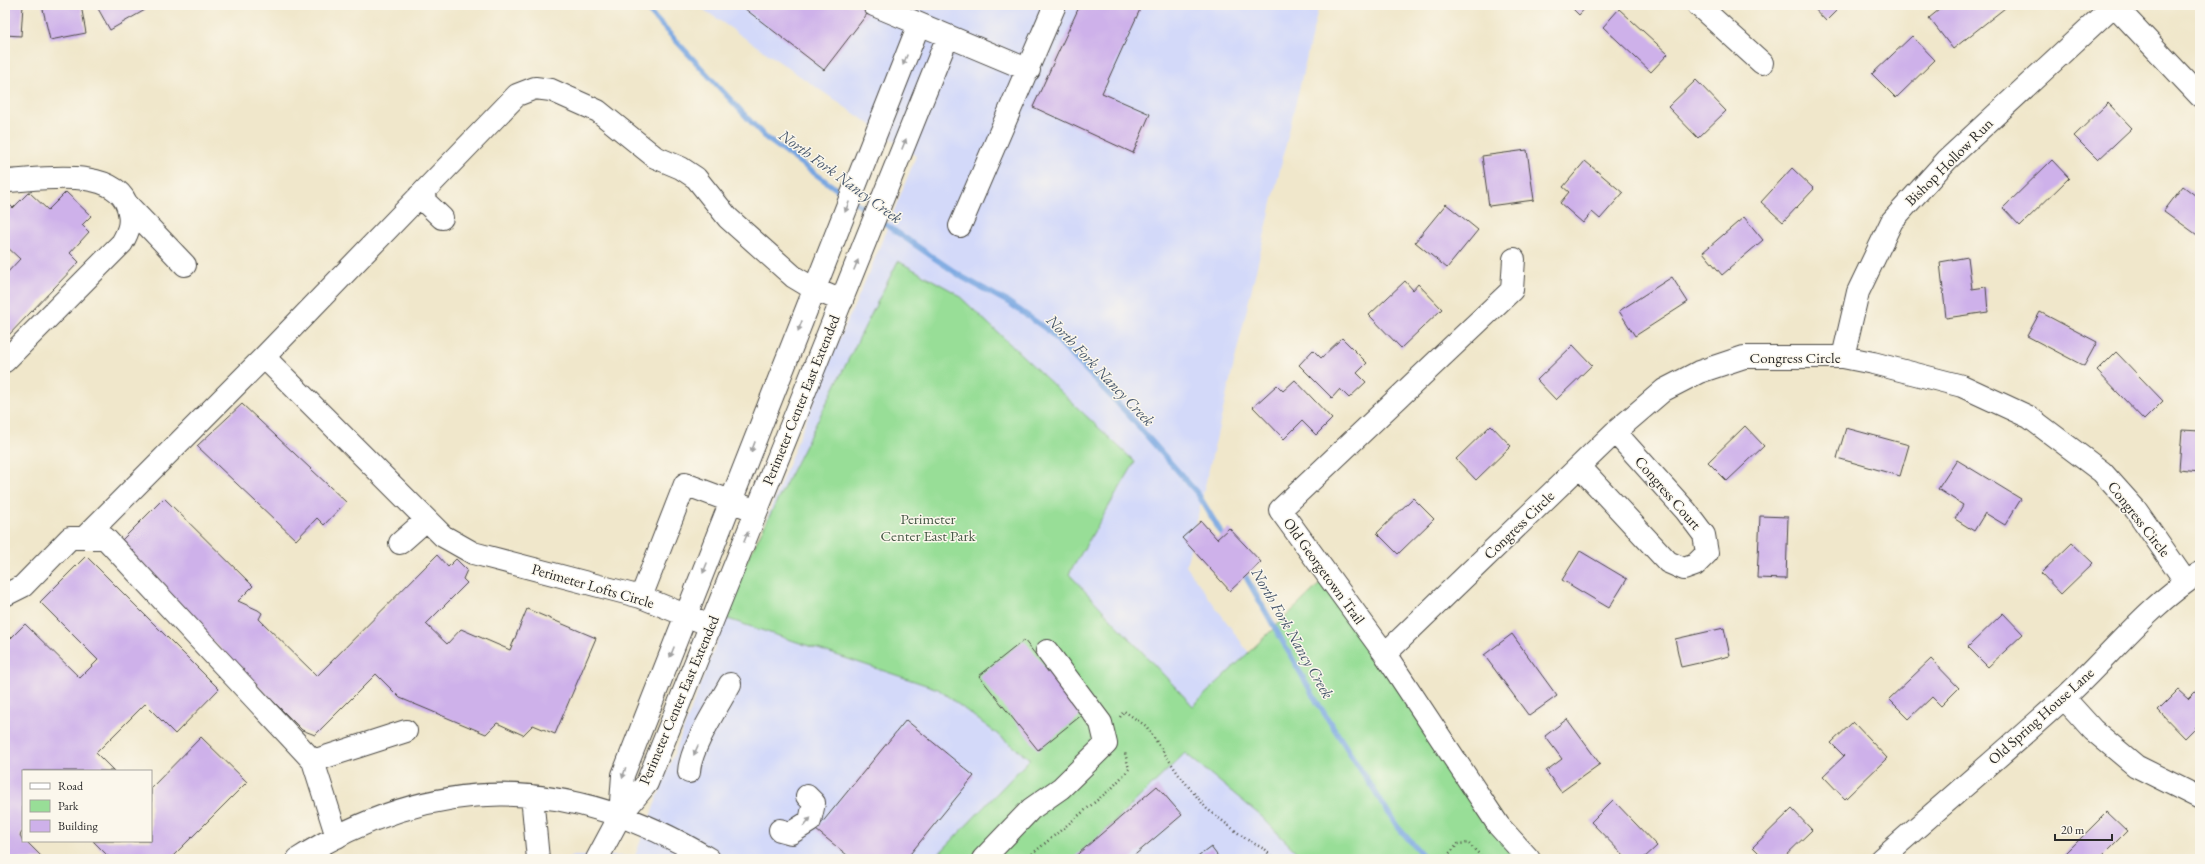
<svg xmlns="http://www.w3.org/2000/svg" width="2205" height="864" viewBox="0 0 2205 864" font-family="'EB Garamond',serif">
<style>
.built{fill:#d3d9f9}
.green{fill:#98de97;stroke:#628461}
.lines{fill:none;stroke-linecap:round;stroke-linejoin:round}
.stream{stroke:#77a6e1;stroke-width:5.5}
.building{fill:#ceb1ea}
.minor-casing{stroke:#494743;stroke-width:24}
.path{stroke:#494743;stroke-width:2.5;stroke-dasharray:1 3;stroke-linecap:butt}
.minor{stroke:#fff;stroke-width:22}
.oneway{fill:#a0a0a0}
.labels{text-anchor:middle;stroke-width:3;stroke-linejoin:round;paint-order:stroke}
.street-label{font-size:15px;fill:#2b2b2b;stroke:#fbf7ec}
.park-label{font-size:15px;fill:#465846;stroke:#fbf7ec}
.water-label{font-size:16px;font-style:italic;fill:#46566b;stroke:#fbf7ec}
</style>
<rect width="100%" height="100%" fill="#fbf7ec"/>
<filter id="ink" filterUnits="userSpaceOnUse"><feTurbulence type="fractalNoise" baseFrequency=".025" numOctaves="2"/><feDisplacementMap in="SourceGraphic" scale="8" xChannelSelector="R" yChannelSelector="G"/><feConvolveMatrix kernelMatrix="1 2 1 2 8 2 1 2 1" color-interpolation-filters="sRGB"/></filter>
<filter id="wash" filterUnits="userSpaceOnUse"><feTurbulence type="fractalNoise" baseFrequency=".012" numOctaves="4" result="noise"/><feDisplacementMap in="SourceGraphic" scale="16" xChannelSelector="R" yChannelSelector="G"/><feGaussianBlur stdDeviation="0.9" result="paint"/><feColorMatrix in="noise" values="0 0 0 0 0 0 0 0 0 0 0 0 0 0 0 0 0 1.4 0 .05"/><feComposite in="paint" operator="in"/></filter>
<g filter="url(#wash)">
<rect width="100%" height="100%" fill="#f0e7cb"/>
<path class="built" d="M697,5H1319L1186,566L1398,859H569L570,856H635L723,626L835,349L871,268L916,156Z"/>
<path class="green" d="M898,261L956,293L1135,462L1069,574L1193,706L1325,579L1505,821L1543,859H1303L1261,816L1185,753L1076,859H934L1030,759L938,689L719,616Z"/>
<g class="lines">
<path class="stream" d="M643,5L766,138L846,196
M855,202L872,215
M879,220L962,277L1008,302L1049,331L1125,411L1198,494L1225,539
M1242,570L1317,702L1397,826L1426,859"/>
</g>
<g id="blocks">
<path class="building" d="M5,5H23L21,36L5,35Z
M42,5H81L86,33L50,40Z
M96,5H143L145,10L110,30Z
M740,5H874L824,70Z
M1080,5H1142L1102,93L1150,114L1133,153L1033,107Z
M1569,5H1588L1579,15Z
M1811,5H1842L1826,21Z
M1945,5H2003L2005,8L1953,49L1929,18Z
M1619,9L1668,54L1651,72L1603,27Z
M1912,36L1935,60L1896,98L1872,74Z
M1696,80L1726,111L1698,138L1668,107Z
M2108,103L2132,128L2098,160L2074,136Z
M1527,150L1534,200L1489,206L1482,156Z
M2052,160L2069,178L2020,226L2003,208Z
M1585,161L1623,193L1600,219L1592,212L1583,223L1560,203L1569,192L1563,187Z
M1792,168L1814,189L1783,222L1761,202Z
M2183,186L2200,199V237L2164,211Z
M29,192L48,210L66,192L91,216L82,225L89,232L70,253L79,262L5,339V275L20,259L5,245V200L13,208Z
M1446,204L1478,230L1447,268L1415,242Z
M1744,217L1763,240L1722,275L1703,252Z
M1968,257L1972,289L1986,287L1988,312L1946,318L1940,262Z
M1672,277L1688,302L1635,336L1619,311Z
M1405,281L1413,290L1418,284L1442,309L1401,348L1369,315Z
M2040,312L2097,342L2084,366L2027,336Z
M1342,338L1367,363L1357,373L1366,382L1349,398L1340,389L1332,398L1299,365L1313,350L1321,358Z
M1573,345L1592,365L1556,400L1537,380Z
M2116,352L2163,401L2144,420L2097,371Z
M1295,380L1332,419L1316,435L1302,421L1284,439L1253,407L1277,385L1283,391Z
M242,404L346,502L324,525L317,518L296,540L197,446Z
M1491,425L1511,446L1476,480L1456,459Z
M1745,426L1764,446L1727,481L1708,462Z
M1846,428L1909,445L1900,476L1837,458Z
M2182,430L2200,431V472L2179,470Z
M1957,460L2021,499L2005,525L1985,513L1974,531L1955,519L1963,505L1938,489Z
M164,498L253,586L238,601L258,610L262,613L259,619L317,676L437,555L448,567L456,559L467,570L463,579L467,583L426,624L447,644L461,629L510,650L527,609L596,638L555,734L533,725L523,735L497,723L486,734L400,698L376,674L315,735L302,730L117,545Z
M1413,498L1434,519L1398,554L1377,533Z
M1760,516L1788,517L1786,579L1757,578Z
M1201,521L1217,539L1229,528L1261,562L1230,591L1182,538Z
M2072,543L2093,563L2061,594L2041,573Z
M1580,551L1627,579L1609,608L1562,580Z
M86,556L219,689L175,734L145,704L96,753L114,771H23V831L20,835L23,841H26L44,859H5V644L25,624L80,678L98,660L40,602Z
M2003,613L2023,634L1988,667L1968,647Z
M1724,628L1730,656L1681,667L1675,639Z
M1512,634L1557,696L1529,716L1484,655Z
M1024,640L1083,714L1038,750L979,676Z
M1931,659L1959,688L1941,706L1932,697L1909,719L1889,699Z
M2178,690L2188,699L2197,690L2200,693V723L2185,738L2158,710Z
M1567,719L1600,764L1561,792L1546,771L1562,759L1545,736Z
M906,720L974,776L906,859H852L816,830Z
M1853,722L1887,758L1845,799L1823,776L1844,756L1831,743Z
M201,737L247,782L170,859H111L93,841H151V788Z
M1157,786L1182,815L1130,859H1072Z
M1613,800L1657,846L1643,859H1627L1591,822Z
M1792,809L1812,830L1782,859H1765L1753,847Z
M2107,812L2127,831L2099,859H2060Z
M1211,847L1220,859H1195Z"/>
</g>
</g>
<g filter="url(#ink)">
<use href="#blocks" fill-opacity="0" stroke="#494743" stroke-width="1"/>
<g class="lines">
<defs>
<path id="minor" d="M874,5L1029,70
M1698,5L1762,63
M2114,5L2200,96
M5,181C38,180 116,165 128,208C132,222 129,231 122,243L5,361
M419,196L442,218
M127,204L185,265
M960,226L1055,5
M1514,259L1512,290L1280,510L1385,654L1499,826L1529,859
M264,357L443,536L473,553L641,597L700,621
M1843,357L1858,292L1892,221L1947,160L2114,5
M1580,467L1668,562L1684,569L1695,565L1707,553L1704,535L1686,511L1615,432
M84,538L264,357L517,95L535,88L551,90L598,111L655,157L681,168L696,178L728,218L794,277L814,289L842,301
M400,543L426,520
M5,595L23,586L70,538H105L313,761L337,837
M641,597L685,484L746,507
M1385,654L1615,432L1664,390L1699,372L1744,357H1843L1873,363L1962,386L2029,417L2102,472L2136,510L2186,582
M2064,698L2093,730L2136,766L2200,798
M313,761L406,731
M689,772C690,748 718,706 730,684
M532,796L538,859
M620,816L623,775L919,24
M780,830L791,833L810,821L814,803L807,796
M298,859C435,771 571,775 709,859
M597,859L620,816L647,783L948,36
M983,859L1031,809L1061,788L1106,744L1101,723L1047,651
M1881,859C1942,805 2004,753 2064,698C2109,657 2148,605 2200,573"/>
</defs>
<use href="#minor" class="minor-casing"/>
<path class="path" d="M1120,717L1124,711L1146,726L1179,775L1207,809L1246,839L1266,850L1272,859
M1026,859L1112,788L1129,769L1125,753
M1444,859L1458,844L1468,843L1484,859"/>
<use href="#minor" class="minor"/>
</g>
<defs><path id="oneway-solid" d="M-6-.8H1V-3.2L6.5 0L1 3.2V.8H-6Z"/></defs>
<g class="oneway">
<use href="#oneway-solid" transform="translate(905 60) rotate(112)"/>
<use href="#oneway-solid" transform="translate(904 144) rotate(-68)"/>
<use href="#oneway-solid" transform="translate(847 207) rotate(112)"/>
<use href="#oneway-solid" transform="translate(856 265) rotate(-68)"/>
<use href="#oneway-solid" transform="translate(800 326) rotate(111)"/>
<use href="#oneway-solid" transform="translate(753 447) rotate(111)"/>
<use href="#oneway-solid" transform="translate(746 537) rotate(-68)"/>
<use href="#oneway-solid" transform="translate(705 568) rotate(112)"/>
<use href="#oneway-solid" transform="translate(672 652) rotate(112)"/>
<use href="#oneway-solid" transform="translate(696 750) rotate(114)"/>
<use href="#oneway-solid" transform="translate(624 773) rotate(107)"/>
<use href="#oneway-solid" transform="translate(807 822) rotate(-48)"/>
</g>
</g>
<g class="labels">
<g class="street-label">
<text transform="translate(1949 162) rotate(-45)" y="5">Bishop Hollow Run</text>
<text x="1795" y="363">Congress Circle</text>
<text transform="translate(801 400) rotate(-68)" y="5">Perimeter Center East Extended</text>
<text transform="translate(1668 493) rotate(49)" y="5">Congress Court</text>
<text transform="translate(2139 519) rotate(52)" y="5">Congress Circle</text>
<text transform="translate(1519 525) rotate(-44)" y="5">Congress Circle</text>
<text transform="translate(1324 571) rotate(54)" y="5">Old Georgetown Trail</text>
<text transform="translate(593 586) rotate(16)" y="5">Perimeter Lofts Circle</text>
<text transform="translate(679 700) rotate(-67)" y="5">Perimeter Center East Extended</text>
<text transform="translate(2041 716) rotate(-42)" y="5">Old Spring House Lane</text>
</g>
<g class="park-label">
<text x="928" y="524">Perimeter<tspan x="928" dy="17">Center East Park</tspan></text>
</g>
<g class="water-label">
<text transform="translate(841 176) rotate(36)" y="6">North Fork Nancy Creek</text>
<text transform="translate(1101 370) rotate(46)" y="6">North Fork Nancy Creek</text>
<text transform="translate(1293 633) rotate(60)" y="6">North Fork Nancy Creek</text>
</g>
</g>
<rect width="2205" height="864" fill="none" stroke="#fbf7ec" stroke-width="20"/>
<rect x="22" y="770" width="130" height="72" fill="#fbf7ec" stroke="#a8a59f"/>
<rect x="30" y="783" width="20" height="6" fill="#ffffff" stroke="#a8a59f"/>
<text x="58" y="790" font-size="12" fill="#2b2b2b">Road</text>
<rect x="30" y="800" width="20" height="12" fill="#98de97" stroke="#a8a59f"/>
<text x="58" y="810" font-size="12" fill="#2b2b2b">Park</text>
<rect x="30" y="820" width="20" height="12" fill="#ceb1ea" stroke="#a8a59f"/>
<text x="58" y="830" font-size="12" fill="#2b2b2b">Building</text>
<path d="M2055 834v6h57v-6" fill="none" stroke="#2b2b2b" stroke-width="2"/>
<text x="2061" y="834" font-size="12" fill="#2b2b2b" stroke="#fbf7ec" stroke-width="3" paint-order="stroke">20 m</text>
</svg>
